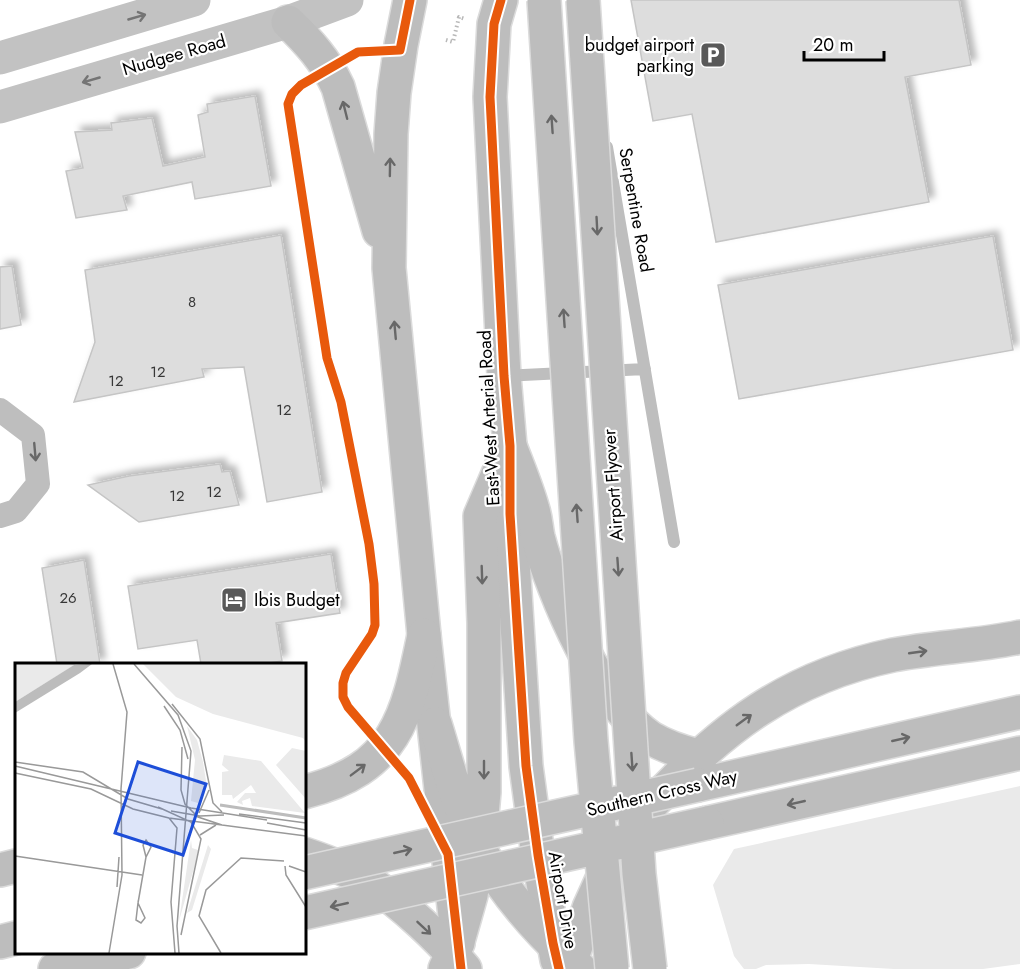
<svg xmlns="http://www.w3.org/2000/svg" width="1020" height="969" viewBox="0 0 1020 969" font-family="Jost,sans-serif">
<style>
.green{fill:#eaeaea}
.building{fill:#ddd;stroke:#c5c5c5;stroke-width:1.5;filter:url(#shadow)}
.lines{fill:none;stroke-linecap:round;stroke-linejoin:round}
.primary-casing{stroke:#dbdbdb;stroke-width:36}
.motorway-casing{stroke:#dbdbdb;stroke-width:36}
.path{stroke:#b8b8b8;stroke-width:4;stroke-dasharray:1.5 3;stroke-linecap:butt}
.service{stroke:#bebebe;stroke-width:12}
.minor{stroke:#bebebe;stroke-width:24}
.secondary{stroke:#c2c2c2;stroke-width:33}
.primary{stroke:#bdbdbd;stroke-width:33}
.motorway{stroke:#bdbdbd;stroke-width:33}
.motorway-bridge-casing{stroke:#dbdbdb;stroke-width:36;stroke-linecap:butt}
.motorway-bridge{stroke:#bdbdbd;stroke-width:33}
.cycleway-casing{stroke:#fff;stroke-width:13}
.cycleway{stroke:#e8590c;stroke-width:9}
.oneway{stroke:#747474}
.oneway2{stroke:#686868}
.labels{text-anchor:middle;stroke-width:4.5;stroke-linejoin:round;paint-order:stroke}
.number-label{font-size:15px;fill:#373737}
.poi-label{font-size:18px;fill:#000;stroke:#fff;text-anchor:end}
.street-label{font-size:18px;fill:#000;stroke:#fff}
.inset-river{fill:none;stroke:#bcbcbc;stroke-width:3}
.inset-road{fill:none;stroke:#999;stroke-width:1.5}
.view{fill:#1d4ed8;fill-opacity:0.15;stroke:#1d4ed8;stroke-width:3}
.inset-edge{fill:none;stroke:#000;stroke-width:3}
</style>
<defs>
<filter id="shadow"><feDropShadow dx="5.5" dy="-5.5" stdDeviation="3" flood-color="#0004"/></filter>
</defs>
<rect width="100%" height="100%" fill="#fff"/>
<path class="green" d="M1020,786V964L983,969H894L809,964L766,965L756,969H744L734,956L713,885L734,849Z"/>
<path class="building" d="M631,0H959L971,65L905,77L929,202L716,242L692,114L653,121Z
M255,96L271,186L195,199L192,182L123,196L127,210L76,218L66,171L83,168L75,132L112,130L111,123L152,118L163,166L205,157L198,115L208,112L207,104Z
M281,235L322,492L267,502L244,367L202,369L204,377L74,402L95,342L85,270Z
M993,236L1013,350L739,399L718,285Z
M12,266L21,325L0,329V267Z
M220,464L222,472L230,471L239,505L139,522L88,485L129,476Z
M331,554L340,613L276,623L282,661L263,664H201L197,640L138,649L128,586Z
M84,560L100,664H57L42,568Z"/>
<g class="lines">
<defs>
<path id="primary" d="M410,0L401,45L394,93L391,134L389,268L424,635L458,943
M501,0L494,24L490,97L504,376L510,446V514L526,766L538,855L557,960
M288,22C309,42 326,61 338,87L379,231"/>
<path id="motorway" d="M510,446C518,467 527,488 533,510C536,519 536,528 538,537C553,595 601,705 651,738C666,747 682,752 698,756
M435,724C448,766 459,812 480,850C506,895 541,935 580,969
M698,785L1020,712
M304,792C396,769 407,718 424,635
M651,805C721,728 789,677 893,655C935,647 978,646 1020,637
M707,823L1020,753
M304,854C328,862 351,871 372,884C403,904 442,941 465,969
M0,870L16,866
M0,942L16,938
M55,969L129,952
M445,969L458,941L471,895L479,849L484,792V623L480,516L510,446
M568,969L589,908L608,866"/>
</defs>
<use href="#primary" class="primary-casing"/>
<use href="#motorway" class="motorway-casing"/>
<path class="path" d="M446,40L453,42L459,17L465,19"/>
<path class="service" d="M607,147L674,542
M505,376L645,369"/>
<path class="minor" d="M0,410L33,435L38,484L16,511L0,516"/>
<path class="secondary" d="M0,58L194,0
M0,107L288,22L347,0"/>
<use href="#primary" class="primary"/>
<use href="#motorway" class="motorway"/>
<defs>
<path id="motorway-bridge" d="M544,0L591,741L612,969
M583,0L639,874L650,969
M304,873L698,785
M304,913L707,823"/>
</defs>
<use href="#motorway-bridge" class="motorway-bridge-casing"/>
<use href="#motorway-bridge" class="motorway-bridge"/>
<defs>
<path id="cycleway" d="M410,0L400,50L358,52L301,85L292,94L288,104L327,358L341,402L369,544L374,584L375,625L372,634L346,673L343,683V697L348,707L409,778L448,854L461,969
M501,0L494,24L490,97L504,376L510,446V514L526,766L538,855L553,943L559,969"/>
</defs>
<use href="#cycleway" class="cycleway-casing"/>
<use href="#cycleway" class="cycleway"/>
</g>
<defs><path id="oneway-shaft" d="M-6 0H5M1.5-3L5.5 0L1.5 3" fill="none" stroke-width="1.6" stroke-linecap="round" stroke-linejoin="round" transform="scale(1.5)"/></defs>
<g class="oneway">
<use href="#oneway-shaft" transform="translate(137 17) rotate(-16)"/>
<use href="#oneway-shaft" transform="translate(91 80) rotate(164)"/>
</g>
<g class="oneway2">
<use href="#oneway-shaft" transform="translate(345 110) rotate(-104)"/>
<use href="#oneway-shaft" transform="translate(552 124) rotate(-94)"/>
<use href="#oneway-shaft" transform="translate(390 167) rotate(-89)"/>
<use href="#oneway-shaft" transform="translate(597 226) rotate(87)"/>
<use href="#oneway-shaft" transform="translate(564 318) rotate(-94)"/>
<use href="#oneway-shaft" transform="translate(395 330) rotate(-95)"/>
<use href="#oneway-shaft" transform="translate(35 452) rotate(85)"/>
<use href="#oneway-shaft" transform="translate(577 513) rotate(-94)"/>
<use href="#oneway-shaft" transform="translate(618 567) rotate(86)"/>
<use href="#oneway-shaft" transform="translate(482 575) rotate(88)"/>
<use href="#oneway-shaft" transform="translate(918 652) rotate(-8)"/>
<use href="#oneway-shaft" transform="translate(744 720) rotate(-36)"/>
<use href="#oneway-shaft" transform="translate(901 739) rotate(-13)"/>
<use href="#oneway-shaft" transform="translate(632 762) rotate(86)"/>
<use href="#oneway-shaft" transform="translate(358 770) rotate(-37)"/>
<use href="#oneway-shaft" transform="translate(484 770) rotate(90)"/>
<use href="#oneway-shaft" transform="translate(796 803) rotate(167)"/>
<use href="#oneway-shaft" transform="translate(403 851) rotate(-13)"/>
<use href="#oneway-shaft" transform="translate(339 905) rotate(167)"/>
<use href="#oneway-shaft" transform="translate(424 928) rotate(43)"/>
</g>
<defs>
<symbol id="parking-square" viewBox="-11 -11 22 22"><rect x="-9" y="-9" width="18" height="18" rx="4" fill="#595959" stroke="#fff"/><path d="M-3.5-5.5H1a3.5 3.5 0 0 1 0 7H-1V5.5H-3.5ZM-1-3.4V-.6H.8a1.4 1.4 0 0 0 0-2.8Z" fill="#fff"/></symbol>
<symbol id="hotel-square" viewBox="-11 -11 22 22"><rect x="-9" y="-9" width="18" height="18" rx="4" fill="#595959" stroke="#fff"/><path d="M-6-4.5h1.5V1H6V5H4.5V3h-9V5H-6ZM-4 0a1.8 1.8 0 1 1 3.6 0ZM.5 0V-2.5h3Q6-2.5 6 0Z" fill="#fff"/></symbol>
</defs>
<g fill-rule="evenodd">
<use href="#parking-square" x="698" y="40" width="30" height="30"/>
<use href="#hotel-square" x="219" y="585" width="30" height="30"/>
</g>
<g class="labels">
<g class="number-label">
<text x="192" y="307">8</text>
<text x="158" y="377">12</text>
<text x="116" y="386">12</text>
<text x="284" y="415">12</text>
<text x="214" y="497">12</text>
<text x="177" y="501">12</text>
<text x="68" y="603">26</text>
</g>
<g class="poi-label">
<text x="694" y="51">budget airport<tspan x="694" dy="21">parking</tspan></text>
<text x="254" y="606" text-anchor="start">Ibis Budget</text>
</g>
<g class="street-label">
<text transform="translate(174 55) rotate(-16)" y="6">Nudgee Road</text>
<text transform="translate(636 210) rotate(80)" y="6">Serpentine Road</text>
<text transform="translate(489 418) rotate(-93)" y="6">East-West Arterial Road</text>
<text transform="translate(613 485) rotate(-94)" y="6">Airport Flyover</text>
<text transform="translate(662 793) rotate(-13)" y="6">Southern Cross Way</text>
<text transform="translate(563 900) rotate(80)" y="6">Airport Drive</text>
</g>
</g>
<g transform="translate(15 663)">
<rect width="291" height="291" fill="#fff"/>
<path d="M0,1H61L0,39ZM128,1H291V79L288,75L198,51L161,34ZM172,63L182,77L188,99L191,118L183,140L176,138L180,97ZM277,85L291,88V136L261,102ZM209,92L246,98L290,150L237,143L235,135L227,138L228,142L222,139L230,130H241L236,122L218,136L217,132H207V109L214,108L207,102ZM176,177L177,185L183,187L181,198L164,258ZM193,182L196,186L177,247L172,250Z" fill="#eaeaea"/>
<path d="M77,1L65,10L0,50V39L59,2Z" fill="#bcbcbc"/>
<path class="inset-river" d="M205,142L291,155"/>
<path class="inset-road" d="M119,1L163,52L176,88L162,263L164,290M157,41L185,76L198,140L207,149M149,43L165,67L173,96M167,84L166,127L170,141L183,154L207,162M0,99L68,109L113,136L147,146M0,103L176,145L252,157M0,110L76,126L118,146L154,155L291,173M143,144L176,159L186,176L166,272M156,148L185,153L209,152M184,150L194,127M224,151L291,160M154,155L162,165L156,239L160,290M252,160L291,167M185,172L201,162M131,177L136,184L131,194L128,182ZM0,193L127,212M270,203L271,212L291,244M274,203L291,209M102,224L104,194M123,240L131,194M123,240L130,255L126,260L121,257ZM94,290L107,212L106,126L112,49L98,1M206,290L184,253L191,227L226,195L269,198"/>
<path class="view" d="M123,99L191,121L168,192L100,170Z"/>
<rect width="291" height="291" class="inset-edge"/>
</g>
<path d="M804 51v9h80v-9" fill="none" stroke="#000000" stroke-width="3"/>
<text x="813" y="51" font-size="18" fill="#000000" stroke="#ffffff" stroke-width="4.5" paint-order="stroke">20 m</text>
</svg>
